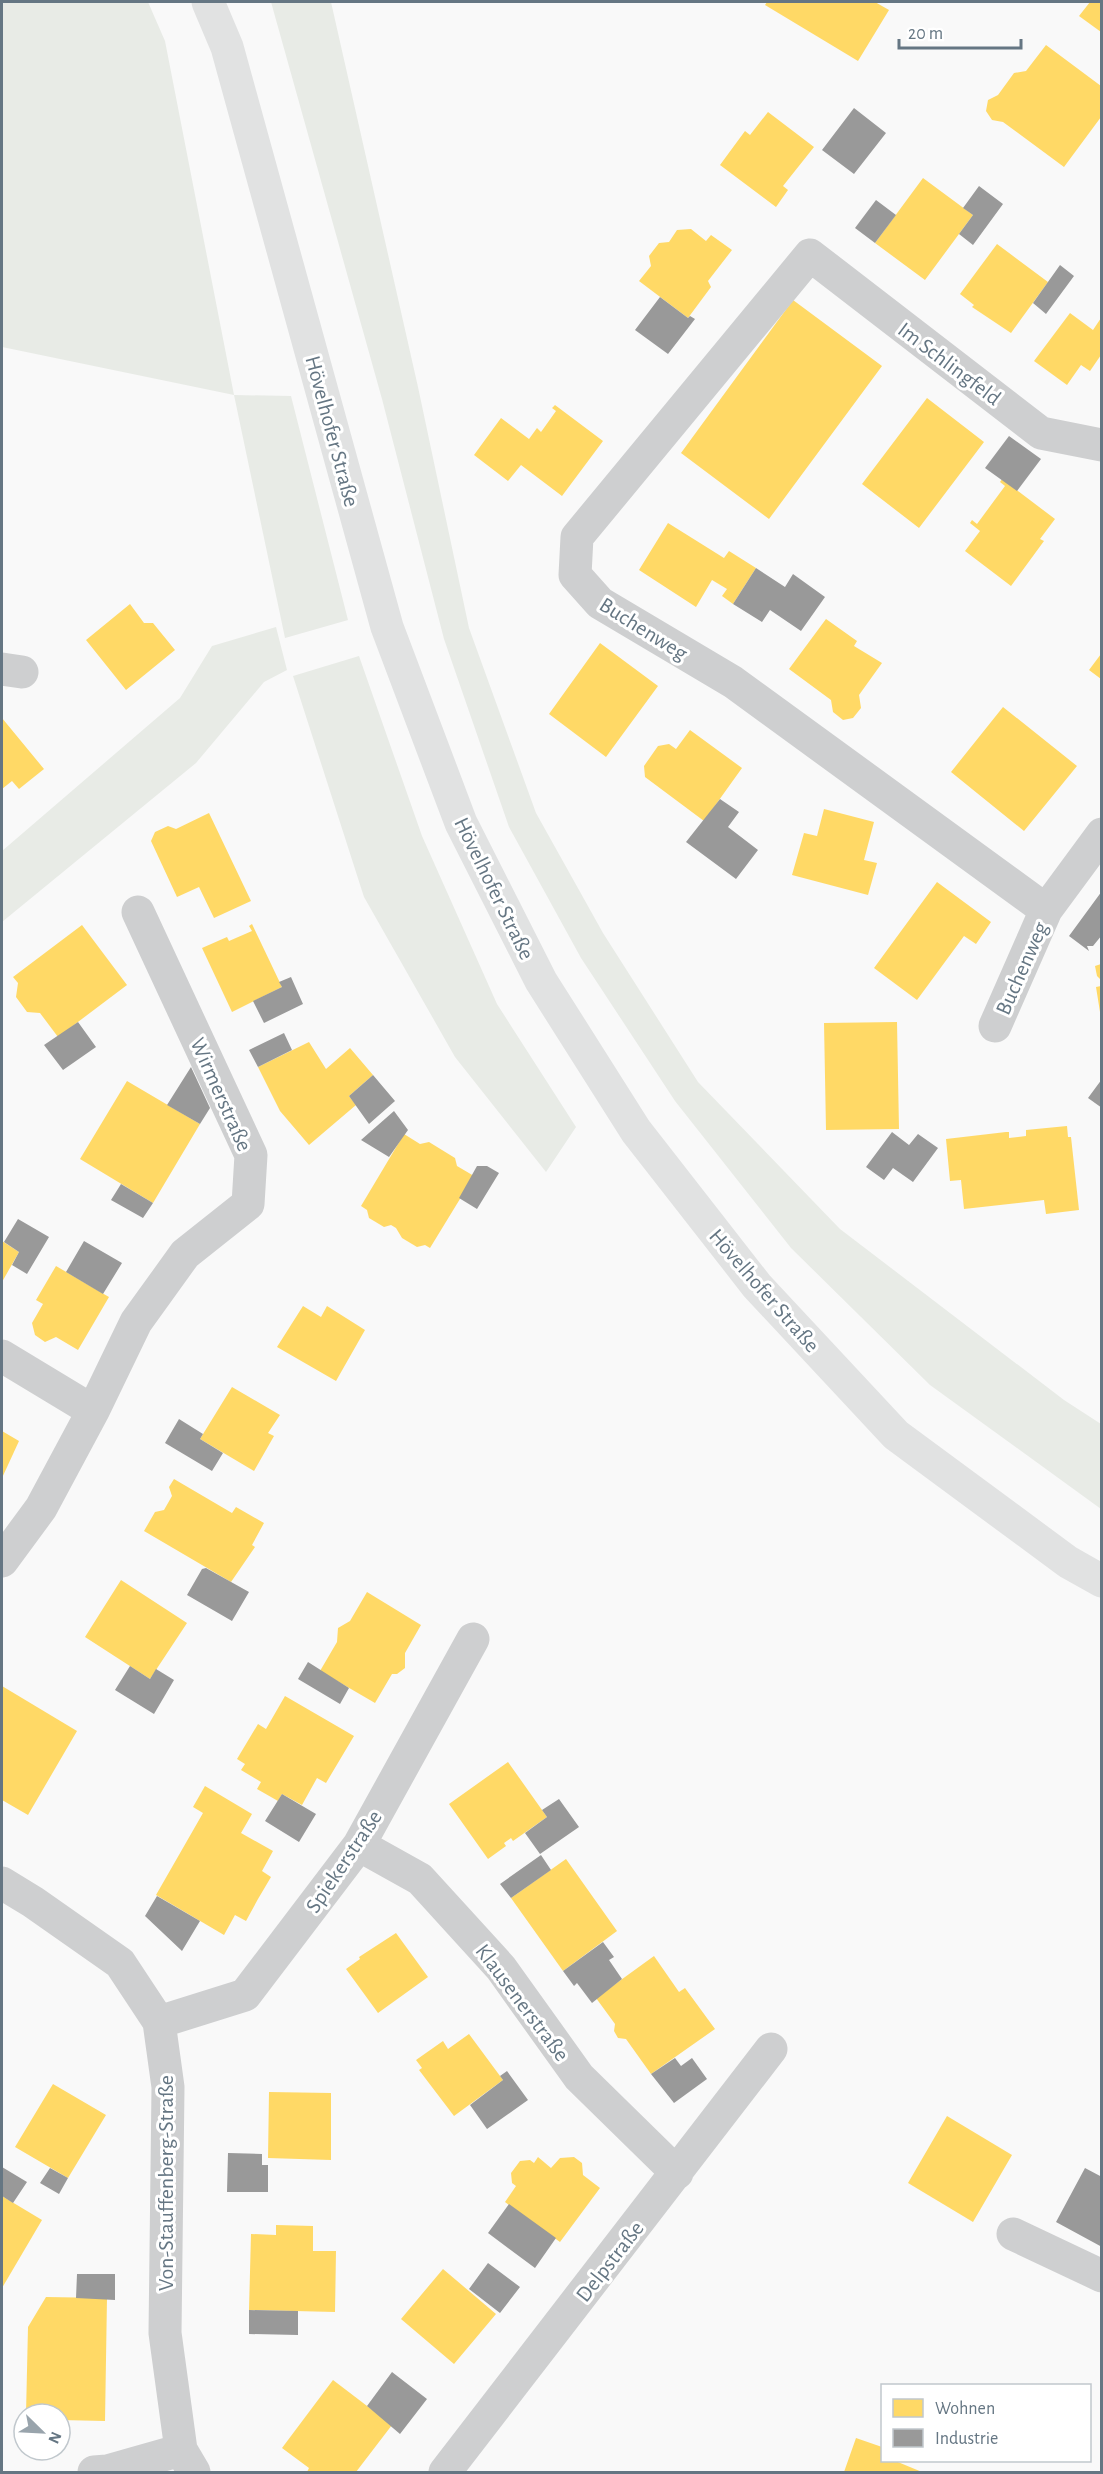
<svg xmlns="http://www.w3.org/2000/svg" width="1103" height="2474" viewBox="0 0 1103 2474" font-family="'Alegreya Sans',sans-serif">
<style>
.green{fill:#e8ebe6}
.homes{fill:#ffd966}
.industry{fill:#999}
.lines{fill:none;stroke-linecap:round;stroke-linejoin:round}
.minor{stroke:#cecfd0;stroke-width:33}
.major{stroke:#e1e2e2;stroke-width:33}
.labels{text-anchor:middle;stroke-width:6;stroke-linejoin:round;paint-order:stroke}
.street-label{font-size:22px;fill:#657683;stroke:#fff}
</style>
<rect width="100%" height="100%" fill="#f9f9f9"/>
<path class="green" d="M2,2H148L165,41L234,395L291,396L348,620L285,638L234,395L2,347Z
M271,2H331L418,387L469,628L536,813L603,933L698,1082L840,1229L1064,1400L1101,1424V1509L930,1385L791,1248L675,1101L581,958L509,827L444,639L382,399Z
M276,627L287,670L264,682L196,763L2,922V851L180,698L212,646Z
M359,656L422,836L497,1004L576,1127L546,1172L455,1057L364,897L293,676Z"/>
<path class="homes" d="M767,2H875L889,10L858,61L765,5Z
M1090,2H1101V32L1079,16Z
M1046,45L1101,86V117L1064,167L1003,122L992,120L986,111L988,100L998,95L1014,73L1026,71Z
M768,112L814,147L783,186L788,190L776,207L720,165L745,131L750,135Z
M923,178L973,215L925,280L875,243Z
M691,229L706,241L711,235L732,250L708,281L711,287L688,318L639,281L651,266L649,256L659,243L669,242L677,230Z
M997,244L1048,282L1011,333L972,307L974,305L960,294Z
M793,300L882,366L769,519L681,453Z
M1070,313L1093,330L1101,318V355L1090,371L1081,365L1067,385L1034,361Z
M927,398L984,442L919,528L862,484Z
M555,405L603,441L562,496L521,465L508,481L474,455L501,418L529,439L537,428L541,432L556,411L552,408Z
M1002,479L1055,519L1040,539L1044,541L1011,586L965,551L980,531L970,523L972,520L977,524L1005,486L1000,482Z
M668,523L724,558L729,551L756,568L733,604L722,596L727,589L712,580L696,607L639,570Z
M130,604L144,623H153L175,650L126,690L86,640Z
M826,619L857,641L854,646L882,663L859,695L861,708L853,718L843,720L833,712L831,700L789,669Z
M600,643L658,686L606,757L549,714Z
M1101,654V679L1089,670Z
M1003,707L1077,766L1024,831L951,772Z
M2,718L44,769L19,789L12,781L2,789Z
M690,730L742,768L704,821L645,777L644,766L658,746L669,744L676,749Z
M824,809L874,822L864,860L877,863L868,895L792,875L804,833L817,836Z
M209,813L251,901L214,918L199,887L177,897L151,841L155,832L168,826L176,829Z
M937,882L991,922L976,944L964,936L917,1000L874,968Z
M252,924L282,987L232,1012L202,948L227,937L229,941L252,931L249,926Z
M82,925L127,985L58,1037L40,1013L27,1012L16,997L18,983L13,977Z
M1101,964V980L1097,976L1095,966Z
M1101,986V1012H1100L1096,987Z
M897,1022L899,1129L826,1130L824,1023Z
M309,1042L326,1069L350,1048L373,1075L349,1096L356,1105L309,1145L280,1111L258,1067Z
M127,1081L200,1124L153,1203L80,1159Z
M1067,1126L1068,1137H1071L1079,1210L1046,1214L1044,1200L964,1209L961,1180L950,1181L946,1139L1006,1132H1009V1138L1026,1136V1130Z
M404,1134L420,1144L429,1142L455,1158L457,1166L474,1176L430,1248L425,1245L417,1247L402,1238L396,1228L391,1225L384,1227L369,1218L367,1210L361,1206Z
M2,1241L19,1252L2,1282Z
M56,1266L109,1297L78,1350L56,1337L45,1342L35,1335L32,1323L43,1304L36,1300Z
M303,1306L321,1317L327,1306L365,1330L336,1381L277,1347Z
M232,1387L280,1415L268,1433L274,1436L254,1471L200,1439Z
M2,1431L19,1441L2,1478Z
M174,1479L232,1513L236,1507L264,1523L252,1545L255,1547L231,1582L144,1531L155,1512L164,1510L172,1496L169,1487Z
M121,1580L187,1623L150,1679L85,1637Z
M367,1592L421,1625L405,1653V1668L397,1674H392L375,1703L320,1671L337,1642L338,1628L350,1621Z
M2,1686L77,1731L28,1815L2,1800Z
M285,1696L354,1736L326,1783L317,1778L302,1805L282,1794L278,1801L257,1789L261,1782L241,1770L245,1764L237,1759L258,1724L266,1729Z
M508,1762L547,1817L513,1841L511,1838L504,1843L506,1846L488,1859L449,1804Z
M205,1786L252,1814L241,1833L273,1851L262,1871L271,1877L258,1899L246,1921L235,1915L224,1935L156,1895L203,1813L193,1807Z
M566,1859L617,1931L563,1971L511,1898Z
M396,1933L428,1977L378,2013L346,1969L360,1959L359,1957Z
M654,1956L679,1992L685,1988L715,2029L651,2074L626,2039L618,2038L614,2031L615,2024L596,1998Z
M469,2034L503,2080L454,2116L419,2070L422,2068L416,2060L443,2041L448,2049Z
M53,2084L106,2115L68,2178L15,2147Z
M269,2092L331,2093V2160L268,2158Z
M947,2116L1012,2155L973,2222L908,2183Z
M538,2157L551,2168L560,2158L574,2157L582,2163L583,2175L600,2188L560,2242L505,2202L516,2186L512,2183L511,2173L520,2161L530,2160L534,2163Z
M2,2196L42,2220L2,2288Z
M276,2225L313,2226V2251H336L335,2312L249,2310L251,2234L276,2235Z
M443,2269L496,2314L454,2364L401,2319Z
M46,2297L107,2298L105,2421L60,2420V2414H26L28,2327Z
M333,2380L392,2425L356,2472H307L309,2468L282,2448Z
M856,2438L882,2447V2460H893L922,2472H844Z"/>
<path class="industry" d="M854,108L886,133L854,174L822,150Z
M979,186L1003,204L973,245L959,234L973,215L963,208Z
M876,200L896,215L875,243L855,228Z
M1060,265L1074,276L1046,314L1033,303Z
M660,297L688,318L690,316L695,319L668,354L635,330Z
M1009,436L1041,459L1017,491L985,468Z
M756,568L785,587L793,574L825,597L801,631L770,610L762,622L733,604Z
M720,799L739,812L728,827L758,850L736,879L686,842Z
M1102,891V935L1093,946H1087L1089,951L1069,936Z
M291,977L303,1004L264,1023L253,1001L282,987L279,982Z
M78,1022L96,1047L63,1070L44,1045Z
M284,1033L292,1050L258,1067L249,1050Z
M191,1067L210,1108L200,1124L167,1105Z
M373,1075L395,1101L369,1124L349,1096Z
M1102,1079V1108L1088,1098Z
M394,1111L408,1130L389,1157L361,1140Z
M892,1132L909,1145L918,1134L938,1148L913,1182L893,1168L884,1180L866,1167Z
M477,1166H487L499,1173L477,1209L459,1198Z
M121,1184L153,1203L143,1218L111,1200Z
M18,1219L49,1237L27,1274L12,1265L19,1252L4,1242Z
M84,1241L122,1263L103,1294L66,1272Z
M179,1419L203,1434L200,1439L223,1453L212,1471L165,1443Z
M206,1568L249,1592L232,1621L187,1595L202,1569Z
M308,1662L349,1688L340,1704L298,1679Z
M130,1666L150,1679L156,1669L174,1680L154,1714L115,1690Z
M282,1794L316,1814L299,1842L265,1821Z
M559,1799L579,1827L540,1854L525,1833L547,1817L542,1810Z
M541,1855L551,1870L511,1898L500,1884Z
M157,1896L200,1921L182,1951L145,1916Z
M603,1942L614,1957L609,1960L622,1979L592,2003L577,1983L574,1986L563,1971Z
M675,2058L681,2066L692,2058L707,2079L674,2103L651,2074Z
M507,2071L528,2100L487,2129L470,2105L503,2080L500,2076Z
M228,2153L262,2154V2165H268V2192H227Z
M2,2167L27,2182L13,2203L2,2196Z
M50,2168L68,2178L59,2194L40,2183Z
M1085,2168L1102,2177V2247L1056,2222Z
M509,2204L556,2238L535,2268L488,2233Z
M488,2263L520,2287L500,2313L469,2289Z
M77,2274H115V2300L76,2298Z
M249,2310L298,2311V2335L249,2334Z
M392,2372L427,2399L400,2434L367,2406Z"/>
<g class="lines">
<path class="minor" d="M2,669L22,672
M1046,910L733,682L600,603L575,575L577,537L810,255L1041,433L1102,445
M995,1026L1046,910L1102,834
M2,1356L93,1411
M2,1561L41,1508L93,1411L136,1322L185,1254L248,1204L251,1155L138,912
M359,1845L420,1879L501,1968L579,2077L677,2173
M2,1883L33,1902L120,1963L159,2022L168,2087L165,2333L181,2450L194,2472
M159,2022L245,1995L359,1845L473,1639
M1013,2234L1102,2276
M94,2472L107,2471L181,2450
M445,2472L771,2049"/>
<path class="major" d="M208,2L227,47L387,627L461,823L541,981L636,1131L757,1286L896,1435L1068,1562L1102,1581"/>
</g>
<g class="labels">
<g class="street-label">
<text transform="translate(950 363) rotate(37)" y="8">Im Schlingfeld</text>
<text transform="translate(333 431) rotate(75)" y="8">Hövelhofer Straße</text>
<text transform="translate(644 628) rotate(32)" y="8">Buchenweg</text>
<text transform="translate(495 888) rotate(64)" y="8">Hövelhofer Straße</text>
<text transform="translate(1021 968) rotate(-66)" y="8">Buchenweg</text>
<text transform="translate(222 1094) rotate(66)" y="8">Wirmerstraße</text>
<text transform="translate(765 1290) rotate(49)" y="8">Hövelhofer Straße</text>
<text transform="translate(343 1861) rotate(-56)" y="8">Spiekerstraße</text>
<text transform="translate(523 2002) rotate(53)" y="8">Klausenerstraße</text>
<text transform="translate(165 2183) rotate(-90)" y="8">Von-Stauffenberg-Straße</text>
<text transform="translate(609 2261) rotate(-52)" y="8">Delpstraße</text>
</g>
</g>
<rect width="1103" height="2474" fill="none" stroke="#657683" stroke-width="6"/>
<rect x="881" y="2384" width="210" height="78" fill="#ffffff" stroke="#c1c8cd" stroke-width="1.5"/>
<rect x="893" y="2399" width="30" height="18" fill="#ffd966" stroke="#c1c8cd" stroke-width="1.5"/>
<text x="935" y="2414" font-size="18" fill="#657683">Wohnen</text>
<rect x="893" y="2429" width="30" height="18" fill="#999999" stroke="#c1c8cd" stroke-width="1.5"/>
<text x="935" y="2444" font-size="18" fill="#657683">Industrie</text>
<g transform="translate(42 2432) rotate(114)"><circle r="28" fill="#ffffff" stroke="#c1c8cd" stroke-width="1.5"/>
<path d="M0-4.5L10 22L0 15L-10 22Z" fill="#99a4ac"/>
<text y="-9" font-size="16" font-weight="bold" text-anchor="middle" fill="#657683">N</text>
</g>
<path d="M899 39v9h122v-9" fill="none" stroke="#657683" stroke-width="3"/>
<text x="908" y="39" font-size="18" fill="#657683" stroke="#ffffff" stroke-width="4.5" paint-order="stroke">20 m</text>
</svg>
